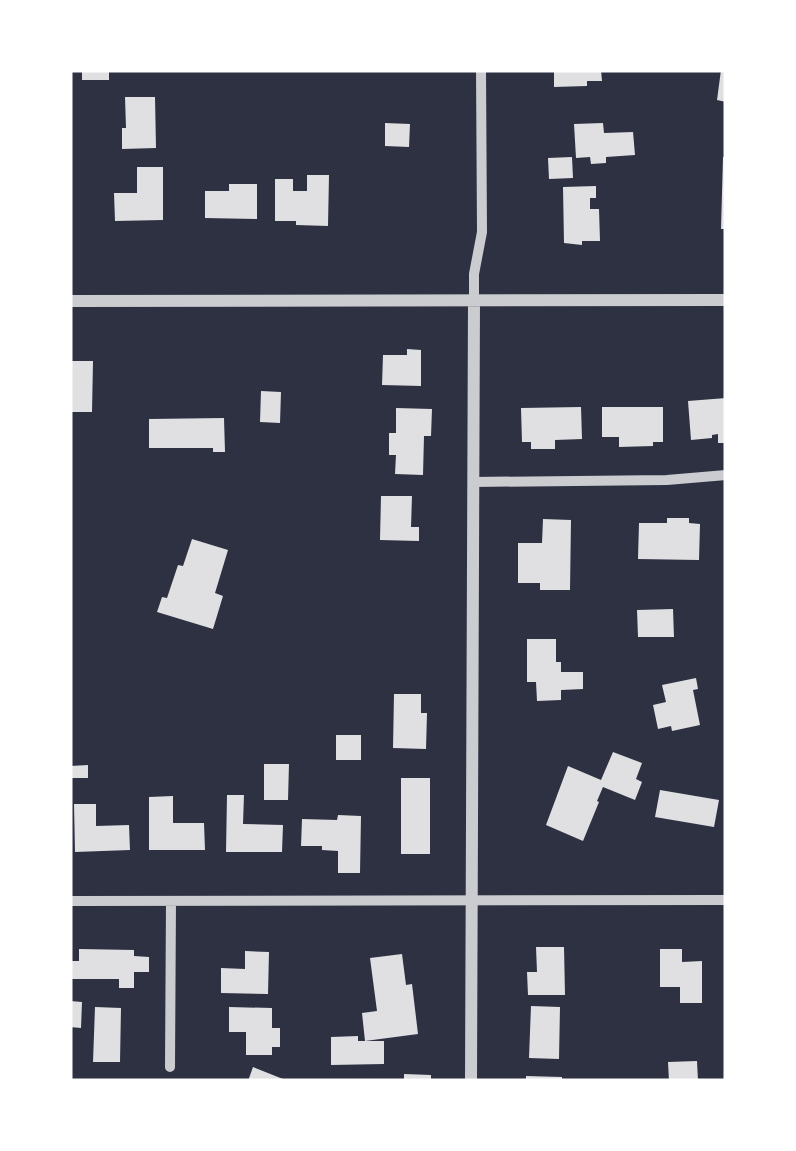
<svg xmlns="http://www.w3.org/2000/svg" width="796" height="1151" viewBox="0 0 796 1151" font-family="'Space Grotesk',sans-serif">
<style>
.building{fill:#e0e0e3}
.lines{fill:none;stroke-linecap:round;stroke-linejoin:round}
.minor{stroke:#caccd0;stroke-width:10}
.tertiary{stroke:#caccd0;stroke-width:12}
</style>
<rect width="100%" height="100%" fill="#2d3142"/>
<path class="building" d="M82,70H109V80H82Z
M554,70H601L602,81H587V86L554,87Z
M721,70H726V102L717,100Z
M125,97H155L156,148L122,149V128H126Z
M385,123L410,124L409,147L385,146Z
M603,123L604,133L633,132L635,155L606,157V163L591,164L590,157L576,158L574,124Z
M572,157L573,178L549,179L548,158Z
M723,157H726V229H721Z
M137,167H163V220L115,221L114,193H137Z
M307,175H329L328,226L296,225V221H275V179H293V191H307Z
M229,184H257V219L205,218V191H229Z
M596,186V198H590V209H599L600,241H582V245L564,243L563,187Z
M407,349L421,350V386L382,385L383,355H407Z
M70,361H93L92,412H70Z
M261,391L281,392L280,423L260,422Z
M726,398V443H718V434L712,435V438L691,440L688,401Z
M581,407L582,439L555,440V449H531V442H522L521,408Z
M602,407H663V442H653V446L619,447V437H602Z
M396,408L432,409L431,436H424L423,475L395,474L396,455H389V433H396Z
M224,418L225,452H213V448H149V419Z
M381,496H412L411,527H419V541L380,540Z
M667,518H689V523L700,524L699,560L638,559L639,523H667Z
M543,519L571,520L570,590H540V583H518V543H542Z
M192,539L228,550L215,593L223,596L213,629L157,612L162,597L167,598L178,565L183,566Z
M673,609L674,637H638L637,610Z
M527,639H556V662H561V672H583V689L561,690V700L537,701L536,682H527Z
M696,678L698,689L693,690L700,725L672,731L671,726L658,729L653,705L666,702L662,685Z
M394,694H421V713H427L426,749L393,748Z
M336,735H361V760H336Z
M613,752L642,763L636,779L642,782L635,800L603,787L597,801L599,802L583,841L546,825L568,766L601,780Z
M264,764H289L288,800H264Z
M88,765V778H70V766Z
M401,778H430V854H401Z
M660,790L719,800L714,827L655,817Z
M227,795H244L243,824L283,825L282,852H226Z
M173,796V823H204L205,850H149V797Z
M74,804H96V826L129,825L130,850L75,852Z
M338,815L361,816L360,873H338V851L322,850V846H301L302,819L337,820Z
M536,947H564L565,995H528L527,972H537Z
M79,949L134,950V956L149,957V972H134V988H119V979H70V961H79Z
M660,949H682V962L702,961V1003H680V987H660Z
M245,951L269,952L268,994L221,993V968L245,969Z
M402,954L406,985L412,984L418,1034L365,1041L362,1013L377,1011L370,958Z
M70,1001L82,1002L81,1028L70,1027Z
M531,1006L560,1007L559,1059L529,1058Z
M95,1007L121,1008L120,1062H93Z
M229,1007L272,1008V1028H280V1047H272V1055H246V1032H229Z
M358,1036V1041H384V1064L331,1065V1037Z
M697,1061L698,1081H669L668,1062Z
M253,1067L288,1081H248Z
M404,1074L431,1075V1081H404Z
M526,1076L562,1077V1081H526Z"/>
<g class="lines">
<path class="minor" d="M474,300V274L482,232L481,70
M473,482L667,480L726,475
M70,901L726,900
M170,1067L171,901"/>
<path class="tertiary" d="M70,301L726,300
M471,1081L474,300"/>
</g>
<rect width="796" height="1151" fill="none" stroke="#ffffff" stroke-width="145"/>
</svg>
